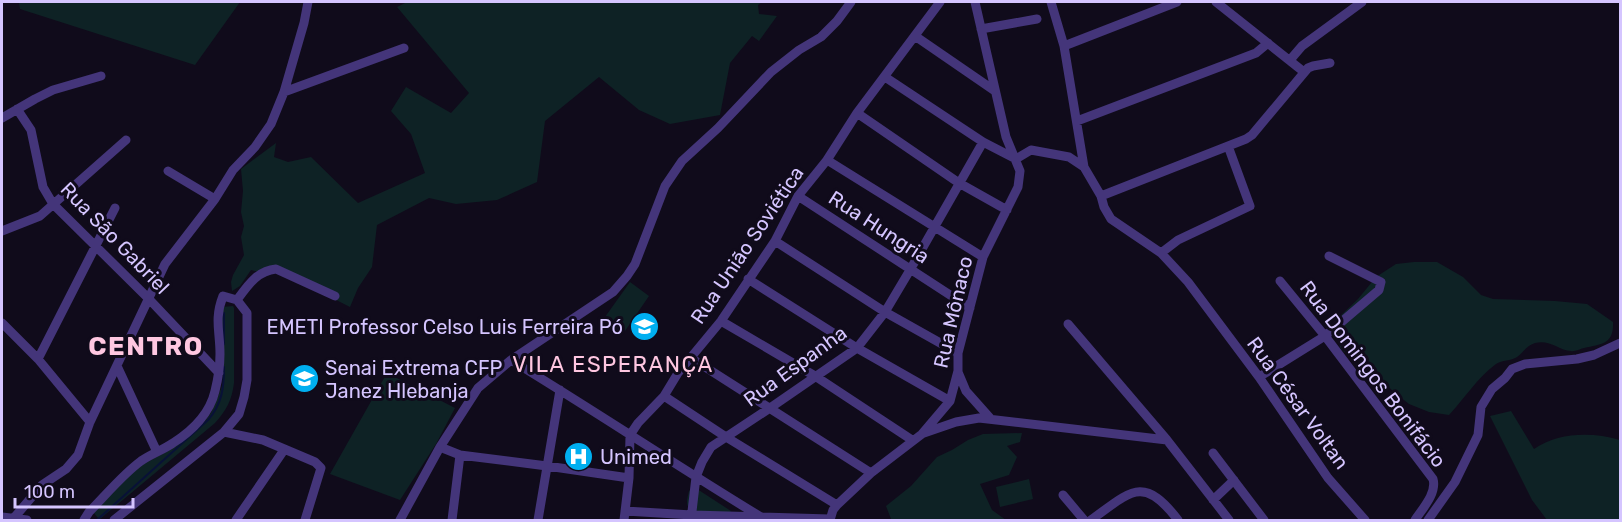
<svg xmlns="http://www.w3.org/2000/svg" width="1622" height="522" viewBox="0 0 1622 522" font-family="Rubik,sans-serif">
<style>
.green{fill:#0e2225}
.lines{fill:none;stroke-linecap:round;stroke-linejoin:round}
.stream{stroke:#081137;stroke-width:2}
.minor{stroke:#44357a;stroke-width:9}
.labels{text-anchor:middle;stroke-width:6;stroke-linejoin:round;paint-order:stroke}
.street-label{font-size:20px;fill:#d5c5ff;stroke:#100b1b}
.poi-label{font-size:20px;fill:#d5c5ff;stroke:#100b1b;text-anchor:start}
.quarter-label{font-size:22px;letter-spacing:1.5px;fill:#ffc7e1;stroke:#100b1b}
.district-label{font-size:26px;font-weight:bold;letter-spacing:1.5px;fill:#ffc7e1;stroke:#100b1b}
</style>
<rect width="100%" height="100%" fill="#100b1b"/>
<path class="green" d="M19,2H240L195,65L20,9Z
M407,2H762L758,5L759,14L777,16L759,41L752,36L730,63L720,115L670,124L639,110L599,77L545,121L537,182L497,200L456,204L429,198L377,225L372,267L358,288L350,307L279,271L262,273L251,270L240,286L232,291L231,282L233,275L244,255L241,237L244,226L241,212L243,191L241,169L276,143L274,157L288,162L311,157L358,203L425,173L411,134L391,111L406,87L451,113L469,93L397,7Z
M1414,262H1437L1463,277L1481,295L1493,299L1555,301L1587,304L1613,322C1614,344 1602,344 1584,348C1580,349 1574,352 1571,351C1559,350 1549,339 1535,343C1526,346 1524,352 1517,357C1511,361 1502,360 1496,364C1477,378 1465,398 1449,415L1429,412L1409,404L1395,393L1372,371L1353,360L1341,349L1333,331L1336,320L1358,299L1376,277L1396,264Z
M630,282L649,296L625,331L605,317Z
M233,306L234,308V383C232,400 226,411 215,423L100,519L98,518L93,512L134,469L172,449L201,426L211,413L221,389L223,382L221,308L222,307Z
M387,373L455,408L436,444L400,500L330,474Z
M1511,411L1534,449C1559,432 1592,432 1620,440V520H1547L1532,500L1490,416Z
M1022,433L1020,442L1007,446L1017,457L1009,475L980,484L992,510L1006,520H889L891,519L886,506L911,486L937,457L952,450L968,440L983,434Z
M1029,479L1033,499L1000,507L996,487Z
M694,487L731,511L729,514L694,511C684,507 687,500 689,491Z"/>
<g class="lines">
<path class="stream" d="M224,344V313
M97,520L208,420C222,404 224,388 224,367"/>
<path class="minor" d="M1051,2L1064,46L1084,167L1101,196L1104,207L1111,219L1161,253L1188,282L1259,377L1328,478L1365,520
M1216,2L1304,72
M981,29L1037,19
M915,36L995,91
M1064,46L1177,2
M1290,60L1302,46L1362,2
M885,77L983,142L1016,159L1031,150L1069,157L1084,167
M284,92L404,48
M17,109L31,130L43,187L53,204L148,298L219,373
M857,113L959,183L1007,210
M2,118L35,99L53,90L101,76
M1077,121L1256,53L1268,43
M827,160L983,257
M168,171L215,199
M798,196L970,308
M1101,196L1246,139L1252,135L1308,68L1313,66L1330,63
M2,231L40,216L126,140
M775,241L885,312L958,353
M1161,253L1178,240L1250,206L1228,146
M748,279L857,348L950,401
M1280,281L1325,336L1433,479C1437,493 1423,508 1415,520
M237,300C248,285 257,271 276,269L335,296
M721,321L815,376L912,440
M2,323L38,359L90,422
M1068,324L1167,440L1229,520
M691,358L871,473
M38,359L115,208
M511,360C595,411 677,466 761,517V520
M117,366L157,452
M958,372L966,391L990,418
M1259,377L1325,336L1379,290L1381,282L1329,256
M664,396L726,437L837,505
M224,432L263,440L315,462L321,468L305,520
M924,433L956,422L979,418L1167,440
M440,447L460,455L547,466L629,478
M1213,453L1264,520
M1063,495L1084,520
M1213,500L1234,480
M625,511L692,515L830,519
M2,517L27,520
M13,519L42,485L66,469L78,455L90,422L165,264L215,199L233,170L255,147L271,124L284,92L304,23L308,2
M84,520L89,512C106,495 122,475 141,461C151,454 163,450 173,443C192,431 210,413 215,391C218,379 220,367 220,354C220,331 214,319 223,296L237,300L247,313V380L244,397L239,414L224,432L114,520
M236,520L284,450
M400,520L440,447L478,388L511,360L613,292L627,276L635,264L665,186L682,161L718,128L771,72L799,50L821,37L837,21L851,2
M452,520L460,455
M538,520L560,390
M624,520L629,478L630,435L638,423L664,396L678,373L721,321L775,241L798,196L827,160L857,113L940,2
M691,520L696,477L702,462L711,447L770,408L857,348L885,312L910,270L983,142
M830,520L833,510L837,505L871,473L922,434L950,401L958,371V353L983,257L1018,187L1020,171L1006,137L975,2
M1091,520C1130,492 1143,474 1178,520
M1428,520L1455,482L1478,435L1481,407L1492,389L1505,378L1512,369L1525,364L1577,359L1594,355L1620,343"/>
</g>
<defs>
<symbol id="school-disc" viewBox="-11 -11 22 22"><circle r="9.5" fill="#00aff0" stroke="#100b1b"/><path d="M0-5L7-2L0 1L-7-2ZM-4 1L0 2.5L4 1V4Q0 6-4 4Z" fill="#fff"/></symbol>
<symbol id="university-disc" viewBox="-11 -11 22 22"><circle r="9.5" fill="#00aff0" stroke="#100b1b"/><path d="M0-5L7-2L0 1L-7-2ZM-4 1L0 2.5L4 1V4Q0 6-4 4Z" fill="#fff"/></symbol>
<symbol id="hospital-disc" viewBox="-11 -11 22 22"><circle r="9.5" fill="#00aff0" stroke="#100b1b"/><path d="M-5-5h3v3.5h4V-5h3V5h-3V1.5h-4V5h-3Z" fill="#fff"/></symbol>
</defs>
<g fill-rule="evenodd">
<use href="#school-disc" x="628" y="310" width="33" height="33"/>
<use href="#university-disc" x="288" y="362" width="33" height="33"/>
<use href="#hospital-disc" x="562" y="440" width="33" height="33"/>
</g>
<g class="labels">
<g class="street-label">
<text transform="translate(879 227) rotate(33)" y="7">Rua Hungria</text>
<text transform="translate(115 238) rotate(46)" y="7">Rua São Gabriel</text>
<text transform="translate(747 245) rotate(-56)" y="7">Rua União Soviética</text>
<text transform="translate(953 312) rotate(-77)" y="7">Rua Mônaco</text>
<text transform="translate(795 366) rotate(-36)" y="7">Rua Espanha</text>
<text transform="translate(1373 374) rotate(53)" y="7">Rua Domingos Bonifácio</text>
<text transform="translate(1298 403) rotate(54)" y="7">Rua César Voltan</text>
</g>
<g class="poi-label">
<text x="623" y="334" text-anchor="end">EMETI Professor Celso Luis Ferreira Pó</text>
<text x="325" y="375">Senai Extrema CFP<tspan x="325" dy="23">Janez Hlebanja</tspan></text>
<text x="600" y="464">Unimed</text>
</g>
<g class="quarter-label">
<text x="613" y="372">VILA ESPERANÇA</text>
</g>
<g class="district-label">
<text x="146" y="355">CENTRO</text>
</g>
</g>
<rect width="1622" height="522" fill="none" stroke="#d5c5ff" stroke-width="6"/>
<path d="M15 498v9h118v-9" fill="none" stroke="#d5c5ff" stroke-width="3"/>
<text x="24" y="498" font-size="18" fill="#d5c5ff" stroke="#100b1b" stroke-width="4.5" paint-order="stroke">100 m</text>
</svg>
